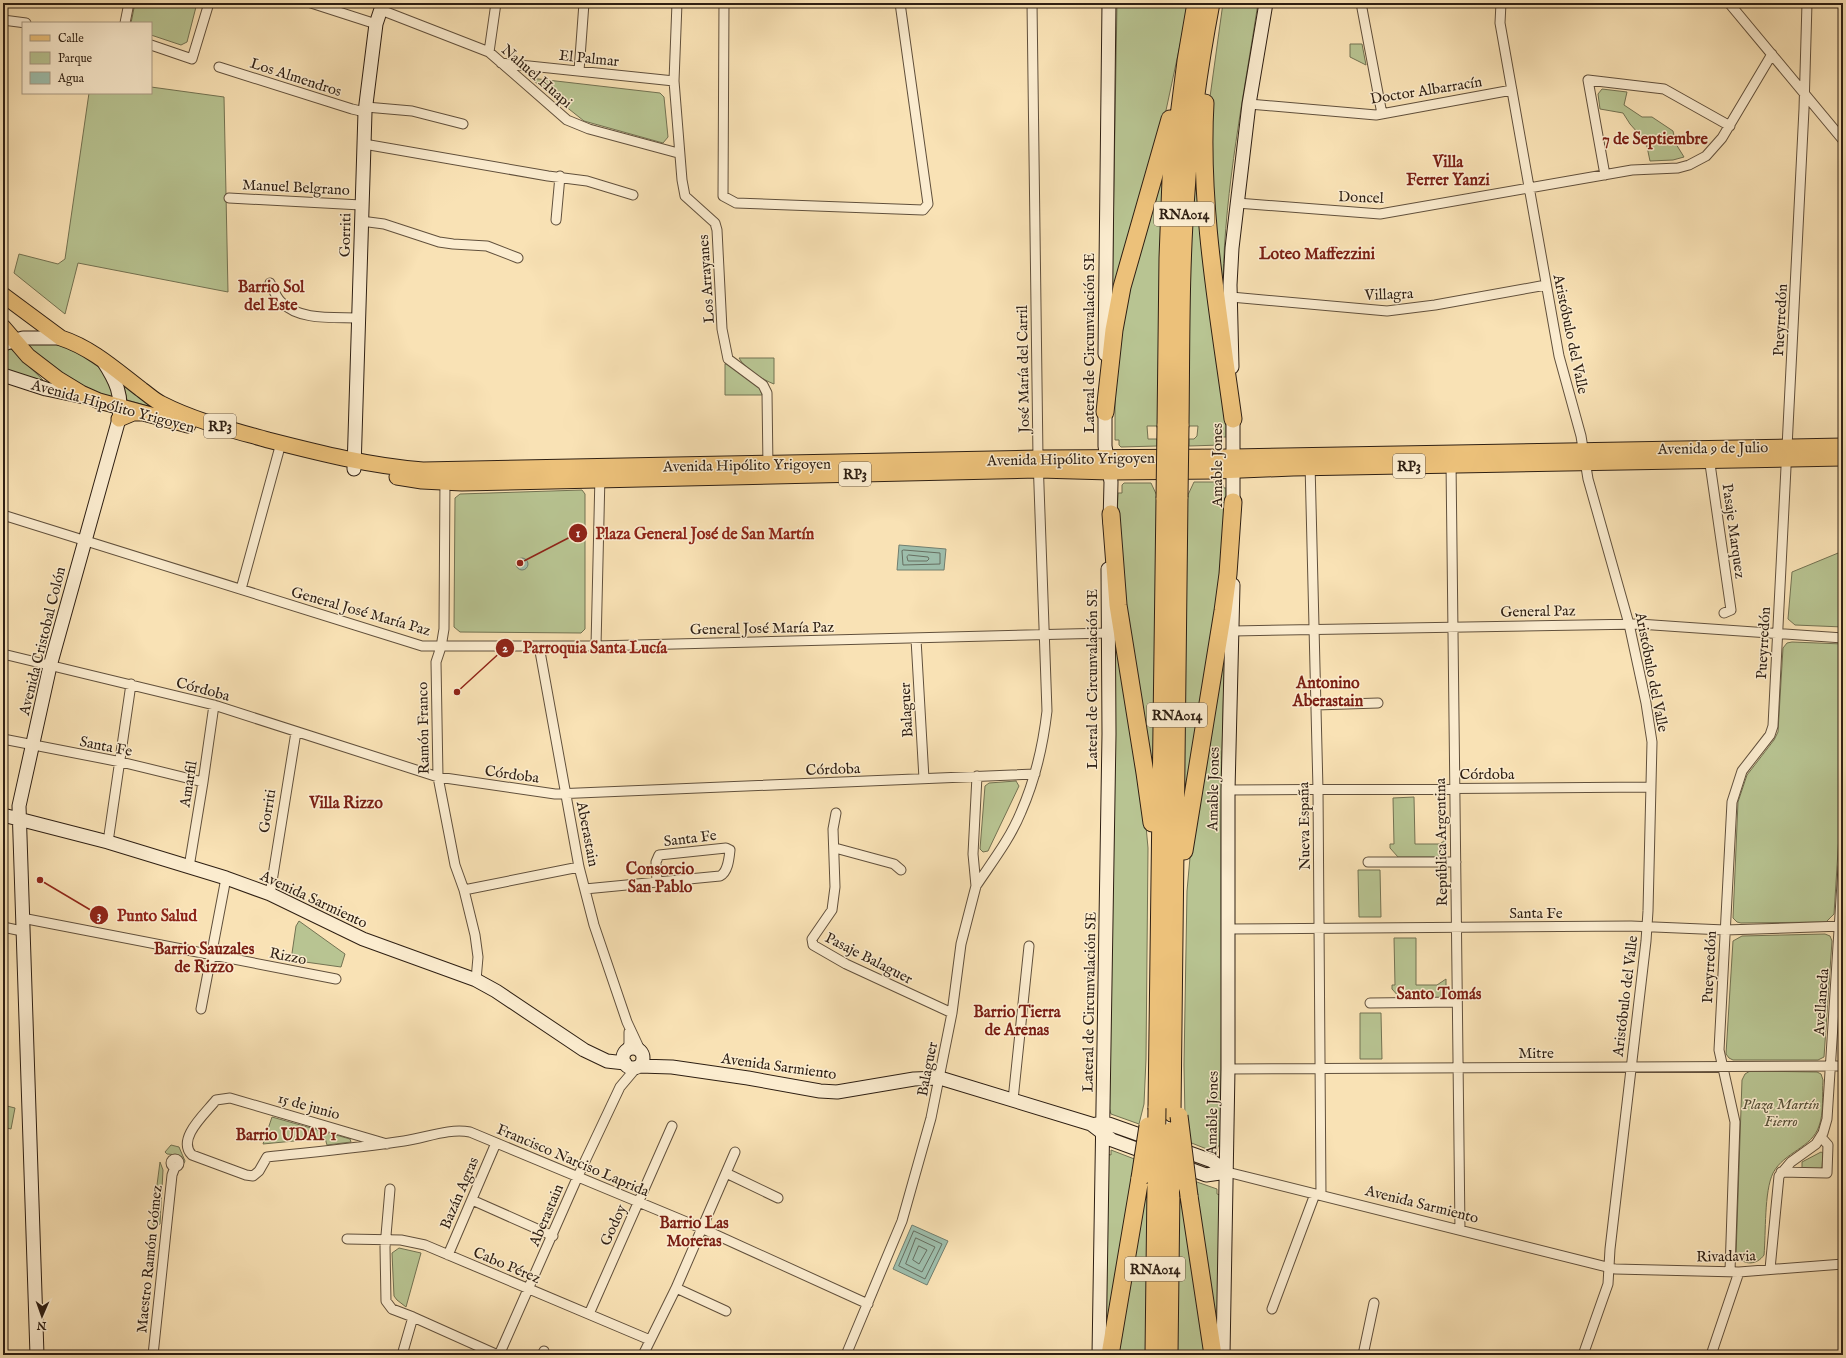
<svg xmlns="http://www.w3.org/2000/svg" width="1846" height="1358" viewBox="0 0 1846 1358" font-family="'IM FELL English',serif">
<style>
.green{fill:#b8c492;stroke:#737252}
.water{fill:#9ebeac;stroke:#717e6f}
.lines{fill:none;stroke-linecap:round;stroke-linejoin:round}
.shore{stroke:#666e60;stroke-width:1}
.street-casing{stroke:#61503c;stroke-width:11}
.secondary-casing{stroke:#2e1f13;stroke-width:15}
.primary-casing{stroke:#2e1f13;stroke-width:17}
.highway-casing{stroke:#2e1f13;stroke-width:19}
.street{stroke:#fbeccf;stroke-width:9}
.secondary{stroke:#fbeccf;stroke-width:13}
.primary{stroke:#ecc17a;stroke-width:15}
.highway{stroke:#ecc17a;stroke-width:17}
.highway-bridge-casing{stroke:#2e1f13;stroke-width:19;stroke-linecap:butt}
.highway-bridge{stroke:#ecc17a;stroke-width:17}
.labels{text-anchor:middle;stroke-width:3;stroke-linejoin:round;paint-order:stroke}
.shield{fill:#fbeccf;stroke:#6c5c4b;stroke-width:1}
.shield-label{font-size:14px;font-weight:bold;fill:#2e1f13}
.street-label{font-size:15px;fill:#2e1f13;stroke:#fbeccf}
.park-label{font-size:15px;font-style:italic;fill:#575139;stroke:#fbeccf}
.neighbourhood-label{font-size:16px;font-weight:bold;fill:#7a1f14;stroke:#fbeccf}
.leader{fill:none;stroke:#8f2418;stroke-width:1.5}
.callout-dot{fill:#8f2418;stroke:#fbeccf;stroke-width:1.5}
.mark-label{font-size:12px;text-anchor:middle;font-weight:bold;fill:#fff}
.callout-label{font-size:16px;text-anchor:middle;font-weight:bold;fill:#8f2418;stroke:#fbeccf;stroke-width:3;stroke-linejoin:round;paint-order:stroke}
</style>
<rect width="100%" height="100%" fill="#f9e2b5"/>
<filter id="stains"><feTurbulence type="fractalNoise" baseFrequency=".005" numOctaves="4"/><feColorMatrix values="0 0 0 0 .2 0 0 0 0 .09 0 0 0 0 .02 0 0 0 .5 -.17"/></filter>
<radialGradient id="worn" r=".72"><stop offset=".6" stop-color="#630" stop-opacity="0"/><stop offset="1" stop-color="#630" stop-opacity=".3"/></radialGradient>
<path class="green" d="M135,3H197L187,42L181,45L151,35V23H131Z
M1117,3H1189L1165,115L1112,299Z
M1223,3H1258C1244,95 1225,187 1223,281L1220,280L1212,218L1210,97Z
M1350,44H1362L1366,65L1350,57Z
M530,78L660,93L664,97L668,137L663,143L584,121Z
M151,87L224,97L228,292L78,263L65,314L14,273L19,254L58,264L65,259L89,93H151Z
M1602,89L1627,92L1624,105L1642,117H1652L1673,131L1676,144L1684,157L1673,160L1650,161L1646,142L1630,124L1623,113L1600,109L1598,94Z
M1197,147L1226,415V437H1222L1221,445L1189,446V439H1194L1197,436L1198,426H1188L1190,235Z
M1164,155L1159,426H1147L1148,439H1157V446L1121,447L1119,445V440H1115V348Z
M26,343H55L68,347L98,365L108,377L115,398L105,397L49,368Z
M11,349L43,380L15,374L4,367C2,359 2,351 11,349Z
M739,358H774V384C763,380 745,369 739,358Z
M731,363L759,386L762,395H725V364Z
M124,386L128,388L155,408L127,400Z
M1194,482H1222L1224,488H1226V554L1183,811L1187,497Z
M1124,483H1151L1158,498L1154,807L1116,548L1118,493H1122V485Z
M582,490L585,494V629L581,633L460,632L454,627L455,498L460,494Z
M1843,551V627L1795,625L1788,619L1792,572Z
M1113,610L1145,815L1148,848L1146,1059L1144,1104L1139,1124L1111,1114L1109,1107L1115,669Z
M1226,637C1217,807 1224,976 1220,1146H1218L1217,1153L1189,1142L1185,1118L1184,1065L1187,891L1192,835Z
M1792,642L1843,644V772L1834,914L1826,922L1741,923L1737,922L1733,918L1738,802L1747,775L1774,740L1778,732L1783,648L1787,643Z
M1016,781L1019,786L988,851L983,852L980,849L985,786L989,783Z
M1414,797L1415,844H1440L1445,840V853L1438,857H1398L1390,848V844H1394L1393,798Z
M1358,870H1380L1381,917H1359Z
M299,921L345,954L341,967L291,960L296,926Z
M1825,934L1830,936L1832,941L1824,1057L1818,1060H1733L1729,1058L1726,1054L1733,941L1742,936Z
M1394,938H1416V985H1437L1446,979V994L1440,998H1400L1392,989V985H1395Z
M1360,1013H1381L1382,1059H1360Z
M1750,1071L1817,1072L1821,1074L1823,1080C1822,1094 1824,1113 1819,1126C1812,1148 1784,1152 1773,1173C1764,1192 1766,1233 1764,1255C1757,1265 1744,1266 1736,1255L1742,1080L1745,1074Z
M3,1105L15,1108L11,1129L3,1127Z
M272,1117L350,1139L351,1142L327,1145L325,1138L263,1144Z
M171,1145L179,1147L185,1161L184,1163L178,1155L167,1154L165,1152Z
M1178,1146L1210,1355H1176Z
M1111,1150L1137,1160L1105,1355L1107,1154L1111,1155Z
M1821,1152L1823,1153L1822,1167L1820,1169H1804L1802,1168V1162Z
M160,1162L163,1170L160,1224L158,1226H154L152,1223Z
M1194,1181L1217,1189V1194L1220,1195V1355Z
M1144,1185L1148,1188L1146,1355H1112Z
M399,1248L421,1253L406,1307L397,1300L394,1296L392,1253Z"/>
<path class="water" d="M899,545L946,549L944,570H897Z
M516 564a6 6 0 1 1 12 0a6 6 0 1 1-12 0Z
M912,1225L948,1241L927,1285L893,1269Z"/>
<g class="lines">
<path class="shore" d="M904,550L940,553V564L903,565L902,551Z
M909,555L928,557L929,559L927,561H908L907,557Z
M914,1231L942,1244L925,1279L899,1266Z
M916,1238L935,1247L922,1272L906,1264Z
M919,1246L927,1250L919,1264L913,1260Z"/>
<defs>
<path id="street" d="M311,3L376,24
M677,3L674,81L682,180L685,196L715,223L717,230L722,329L728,359L763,385L767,393L768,468
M724,3L723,196L736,203L923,210L928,204L900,3
M1361,3L1382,114
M1501,3L1500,23L1559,356L1581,436L1588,479L1629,624L1646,703L1652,742L1648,911L1646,941L1610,1249L1608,1284L1583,1355
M1729,3L1843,140
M381,10L489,52L567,120L589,129L678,153
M3,20L26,23
M125,23L129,3
M151,45L192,59L209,3
M489,52L496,3
M501,63L674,81
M219,67L352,109L365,112
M579,71L584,3
M1249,104L1376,115L1512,90
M366,107L412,111L463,124
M364,144L548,176L587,181L633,195
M1605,175L1588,80L1664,89L1730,126
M229,198L361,205
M1237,203L1380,214L1632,170L1678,168L1689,165L1706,156L1722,138L1772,54
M556,220L560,176
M361,221L384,224L439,242L453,244L487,246L518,258
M270,283C273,289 276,297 281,302C300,321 333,317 359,318
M1231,297L1387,311L1435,305L1546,285
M1709,457L1731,610L1724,613
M1451,462L1460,1230
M1310,463L1318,790L1321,1195
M445,478L444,629L441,647L436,662L438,777L455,865L464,890L475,935L478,957L476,980
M3,515L422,646H596L1108,633
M241,589L281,443
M1233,631L1639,624L1843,638
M916,639L924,779
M539,646L579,867L594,925L627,1022L641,1052
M596,646L600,475
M3,654L214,705L438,777L555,794L1035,774
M1316,705L1378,703
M3,739L121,762L203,782
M1228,790L1651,787
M836,813L833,829L835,887L832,910L812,939L813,945L846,964L952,1013
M108,842L131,684
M835,848L894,864L901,870
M1368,862H1456
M189,867L203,782L214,705
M976,886C992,862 1010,839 1021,812C1035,780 1043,746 1047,711L1038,458L1032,3
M585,889L720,876C728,872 729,859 730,850L726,848L659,855L656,862L657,882
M464,890L579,867
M270,894L296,732
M22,918L336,979
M3,927L22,931
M1229,929L1631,926L1725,930L1843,926
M1370,1003L1457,1002
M201,1009L226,878
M627,1052L629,1043V1032
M1228,1069L1843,1066
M1013,1100L1029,946
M387,1144L230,1098L216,1100C205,1114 176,1139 192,1155L246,1175L253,1176L259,1171L267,1157C313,1152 359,1148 404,1141C426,1138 448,1128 470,1132L701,1228L868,1304
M171 1163a4 4 0 1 1 8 0a4 4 0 1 1-8 0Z
M1227,1172L1615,1269L1739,1272L1843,1264
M1781,1172L1827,1173L1828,1145L1821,1137
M726,1173L778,1198
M390,1189L385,1247L386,1301L392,1309L413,1317L498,1355
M472,1200L553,1236
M347,1239L401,1240L425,1245L650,1340
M448,1255L496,1143
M1770,1269L1779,1176L1791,1162L1816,1144L1823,1133L1827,1119L1843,867
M1730,1271L1735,1122L1719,1050L1732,802L1742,771L1770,735L1773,726L1804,109L1807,3
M676,1288L726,1311
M1272,1309L1315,1194
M589,1314L672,1126
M153,1355L172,1175L175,1167
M402,1355L413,1317
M499,1355L578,1176L620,1087L636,1068
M542,1355L544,1351
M643,1355L676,1288L735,1152
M846,1355L902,1221L931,1118L952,1013L961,944L976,886L973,854L977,776
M1363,1355L1374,1303
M1711,1355L1739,1272"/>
<path id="secondary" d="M3,344L23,338H61
M1105,354L1109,3
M1232,367L1230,285L1232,248L1249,104L1266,3
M3,375L46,389L84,397
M1105,403V446L1111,482L1110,523
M354,469L365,112L376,24L383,3
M1233,511V411
M3,815L108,842L226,878L270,894L363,939L476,980L496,991L584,1050L607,1061L625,1063
M623 1058a10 10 0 1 1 20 0a10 10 0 1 1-20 0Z
M639,1066L672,1067L748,1078L820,1091L837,1092L914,1079L940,1078L1091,1124L1112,1140L1153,1155
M1096,1124H1109L1154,1140
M1176,1148L1212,1161L1227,1172
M1179,1165L1206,1175L1227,1172
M37,1355L19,806L50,666L119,419C123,395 116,381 103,361
M1099,1355L1109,734L1108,569
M1223,1355L1228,1069V790L1233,585"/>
<path id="primary" d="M3,295L61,338C92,348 117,371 142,390C149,395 155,401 162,404C195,421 233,430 268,440C319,453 370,466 423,470L1038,458L1233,457L1843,446
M3,327L28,356L58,379L81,393L99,401L188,425
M119,419L133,413H141
M397,477L422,481L462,483L1039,470L1110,472L1217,471L1293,468L1843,458"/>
<path id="highway" d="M1205,103C1199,209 1219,315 1233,419
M1105,412L1114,330L1122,287L1170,119
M1166,426L1168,258L1171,179L1186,61L1196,3
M1180,426C1181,348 1180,270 1186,192C1190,129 1199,66 1211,3
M1111,514L1118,605L1145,773L1152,823
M1184,851L1223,611L1228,574L1233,502
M1157,1108L1165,498
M1172,1113L1179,497
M1189,1196L1213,1355
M1110,1355L1140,1178
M1154,1355L1156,1184
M1169,1355L1171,1189"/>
</defs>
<use href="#street" class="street-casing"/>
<use href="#secondary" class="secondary-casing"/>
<use href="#primary" class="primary-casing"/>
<use href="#highway" class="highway-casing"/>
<use href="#street" class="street"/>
<use href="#secondary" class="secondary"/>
<use href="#primary" class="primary"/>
<use href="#highway" class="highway"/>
<defs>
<path id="highway-bridge" d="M1179,497L1180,426
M1165,498L1166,426
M1179,1116L1189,1196
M1140,1178L1148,1126
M1156,1184L1157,1108
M1171,1189V1131"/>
</defs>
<use href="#highway-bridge" class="highway-bridge-casing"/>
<use href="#highway-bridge" class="highway-bridge"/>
</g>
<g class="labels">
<g class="shield">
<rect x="1154" y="202" width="60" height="24" rx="3"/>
<rect x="204" y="414" width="32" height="24" rx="3"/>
<rect x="1393" y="454" width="32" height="24" rx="3"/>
<rect x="839" y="462" width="32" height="24" rx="3"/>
<rect x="1147" y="703" width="60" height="24" rx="3"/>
<rect x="1125" y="1257" width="60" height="24" rx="3"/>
</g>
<g class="shield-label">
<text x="1184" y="219">RNA014</text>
<text x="220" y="431">RP3</text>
<text x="1409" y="471">RP3</text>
<text x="855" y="479">RP3</text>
<text x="1177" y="720">RNA014</text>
<text x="1155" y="1274">RNA014</text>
</g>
<g class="street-label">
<text transform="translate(589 58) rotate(6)" y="5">El Palmar</text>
<text transform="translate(537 76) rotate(41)" y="5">Nahuel Huapi</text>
<text transform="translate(296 77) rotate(18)" y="5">Los Almendros</text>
<text transform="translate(1426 90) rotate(-9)" y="5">Doctor Albarracín</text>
<text transform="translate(296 187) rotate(3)" y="5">Manuel Belgrano</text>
<text transform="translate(1361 197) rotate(2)" y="5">Doncel</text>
<text transform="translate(345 235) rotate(-89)" y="5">Gorriti</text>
<text transform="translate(706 279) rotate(-94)" y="5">Los Arrayanes</text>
<text transform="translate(1389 294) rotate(-2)" y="5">Villagra</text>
<text transform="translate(1780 320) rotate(-87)" y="5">Pueyrredón</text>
<text transform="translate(1571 334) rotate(78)" y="5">Aristóbulo del Valle</text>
<text transform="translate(1089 343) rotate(-90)" y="5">Lateral de Circunvalación SE</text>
<text transform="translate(1023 369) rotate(-91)" y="5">José María del Carril</text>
<text transform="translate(113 406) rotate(15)" y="5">Avenida Hipólito Yrigoyen</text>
<text transform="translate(1713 448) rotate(-1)" y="5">Avenida 9 de Julio</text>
<text transform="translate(1071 459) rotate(-1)" y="5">Avenida Hipólito Yrigoyen</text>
<text transform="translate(747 465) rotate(-1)" y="5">Avenida Hipólito Yrigoyen</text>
<text transform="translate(1217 465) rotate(-90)" y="5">Amable Jones</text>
<text transform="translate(1734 531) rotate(82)" y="5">Pasaje Marquez</text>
<text transform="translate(361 611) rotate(16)" y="5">General José María Paz</text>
<text transform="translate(1538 611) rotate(-1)" y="5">General Paz</text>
<text transform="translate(762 628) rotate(-1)" y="5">General José María Paz</text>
<text transform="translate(42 641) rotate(-76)" y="5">Avenida Cristobal Colón</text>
<text transform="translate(1763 643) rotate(-87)" y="5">Pueyrredón</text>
<text transform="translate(1652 672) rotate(79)" y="5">Aristóbulo del Valle</text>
<text transform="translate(1092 679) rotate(-90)" y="5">Lateral de Circunvalación SE</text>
<text transform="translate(203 689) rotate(15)" y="5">Córdoba</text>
<text transform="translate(906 710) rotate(-93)" y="5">Balaguer</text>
<text transform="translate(423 728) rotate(-91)" y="5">Ramón Franco</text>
<text transform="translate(106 746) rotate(11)" y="5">Santa Fe</text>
<text transform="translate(833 769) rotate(-2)" y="5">Córdoba</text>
<text transform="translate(512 774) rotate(8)" y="5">Córdoba</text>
<text x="1487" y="779">Córdoba</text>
<text transform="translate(188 784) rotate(-81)" y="5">Amarfil</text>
<text transform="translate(1213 789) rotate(-89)" y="5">Amable Jones</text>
<text transform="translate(267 811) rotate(-81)" y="5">Gorriti</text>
<text transform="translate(1304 826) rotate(-91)" y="5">Nueva España</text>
<text transform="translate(588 834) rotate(79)" y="5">Aberastain</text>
<text transform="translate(690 838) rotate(-7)" y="5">Santa Fe</text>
<text transform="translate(1441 842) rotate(-91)" y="5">República Argentina</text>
<text transform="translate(314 899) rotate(25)" y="5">Avenida Sarmiento</text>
<text x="1536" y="918">Santa Fe</text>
<text transform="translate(288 956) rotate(11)" y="5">Rizzo</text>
<text transform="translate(869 958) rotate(27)" y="5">Pasaje Balaguer</text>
<text transform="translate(1709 967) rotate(-87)" y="5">Pueyrredón</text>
<text transform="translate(1625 996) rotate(-83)" y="5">Aristóbulo del Valle</text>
<text transform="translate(1089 1002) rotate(-89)" y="5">Lateral de Circunvalación SE</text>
<text transform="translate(1821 1002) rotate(-86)" y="5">Avellaneda</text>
<text x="1536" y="1058">Mitre</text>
<text transform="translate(779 1066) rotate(8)" y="5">Avenida Sarmiento</text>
<text transform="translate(927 1069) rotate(-79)" y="5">Balaguer</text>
<text transform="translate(309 1106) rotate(16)" y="5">15 de junio</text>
<text transform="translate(1212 1113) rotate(-89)" y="5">Amable Jones</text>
<text transform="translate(573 1160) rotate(23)" y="5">Francisco Narciso Laprida</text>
<text transform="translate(459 1193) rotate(-67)" y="5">Bazán Agras</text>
<text transform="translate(1422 1204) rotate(14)" y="5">Avenida Sarmiento</text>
<text transform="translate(546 1215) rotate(-67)" y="5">Aberastain</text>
<text transform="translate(613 1225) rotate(-66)" y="5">Godoy</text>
<text transform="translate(1726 1256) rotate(-1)" y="5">Rivadavia</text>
<text transform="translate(149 1259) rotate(-84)" y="5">Maestro Ramón Gómez</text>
<text transform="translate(507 1265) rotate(23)" y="5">Cabo Pérez</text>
</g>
<g class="park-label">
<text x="1781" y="1109">Plaza Martín<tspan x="1781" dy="17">Fierro</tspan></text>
</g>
<g class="neighbourhood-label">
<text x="1655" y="144">7 de Septiembre</text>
<text x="1448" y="167">Villa<tspan x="1448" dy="18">Ferrer Yanzi</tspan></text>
<text x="1317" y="259">Loteo Maffezzini</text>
<text x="271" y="292">Barrio Sol<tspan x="271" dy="18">del Este</tspan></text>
<text x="1328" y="688">Antonino<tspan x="1328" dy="18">Aberastain</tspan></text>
<text x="346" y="808">Villa Rizzo</text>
<text x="660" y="874">Consorcio<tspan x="660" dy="18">San Pablo</tspan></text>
<text x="204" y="954">Barrio Sauzales<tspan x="204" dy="18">de Rizzo</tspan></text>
<text x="1439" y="999">Santo Tomás</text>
<text x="1017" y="1017">Barrio Tierra<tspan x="1017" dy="18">de Arenas</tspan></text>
<text x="286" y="1140">Barrio UDAP 1</text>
<text x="694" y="1228">Barrio Las<tspan x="694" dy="18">Moreras</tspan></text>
</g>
</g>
<path class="leader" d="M520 563L578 533M457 692L505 648M40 880L99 915"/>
<g class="callout-dot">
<circle cx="520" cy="563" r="4"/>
<circle cx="457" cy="692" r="4"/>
<circle cx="40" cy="880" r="4"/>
<circle cx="578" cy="533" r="10"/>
<circle cx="505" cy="648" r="10"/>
<circle cx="99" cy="915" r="10"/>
</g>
<g class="mark-label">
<text x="578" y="537">1</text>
<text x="505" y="652">2</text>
<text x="99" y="919">3</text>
</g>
<g class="callout-label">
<text x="705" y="539">Plaza General José de San Martín</text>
<text x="595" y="653">Parroquia Santa Lucía</text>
<text x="157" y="921">Punto Salud</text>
</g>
<rect width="1846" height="1358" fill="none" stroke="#f9e2b5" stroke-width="16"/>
<rect x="4" y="4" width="1838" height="1350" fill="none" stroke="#2e1f13" stroke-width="2"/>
<rect x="8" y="8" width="1830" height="1342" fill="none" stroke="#2e1f13"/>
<rect x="22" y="22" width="130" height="72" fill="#fbeccf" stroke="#a99a84"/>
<rect x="30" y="35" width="20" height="6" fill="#ecc17a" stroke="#a99a84"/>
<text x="58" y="42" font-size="12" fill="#2e1f13">Calle</text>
<rect x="30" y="52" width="20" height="12" fill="#b8c492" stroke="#a99a84"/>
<text x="58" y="62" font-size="12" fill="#2e1f13">Parque</text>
<rect x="30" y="72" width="20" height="12" fill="#9ebeac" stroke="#a99a84"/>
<text x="58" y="82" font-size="12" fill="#2e1f13">Agua</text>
<g transform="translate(42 1316) rotate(182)" stroke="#fbeccf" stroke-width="3" paint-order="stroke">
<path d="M0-3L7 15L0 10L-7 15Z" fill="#2e1f13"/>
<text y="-6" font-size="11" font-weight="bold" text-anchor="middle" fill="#2e1f13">N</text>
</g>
<rect width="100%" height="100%" filter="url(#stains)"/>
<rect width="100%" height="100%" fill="url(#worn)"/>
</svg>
